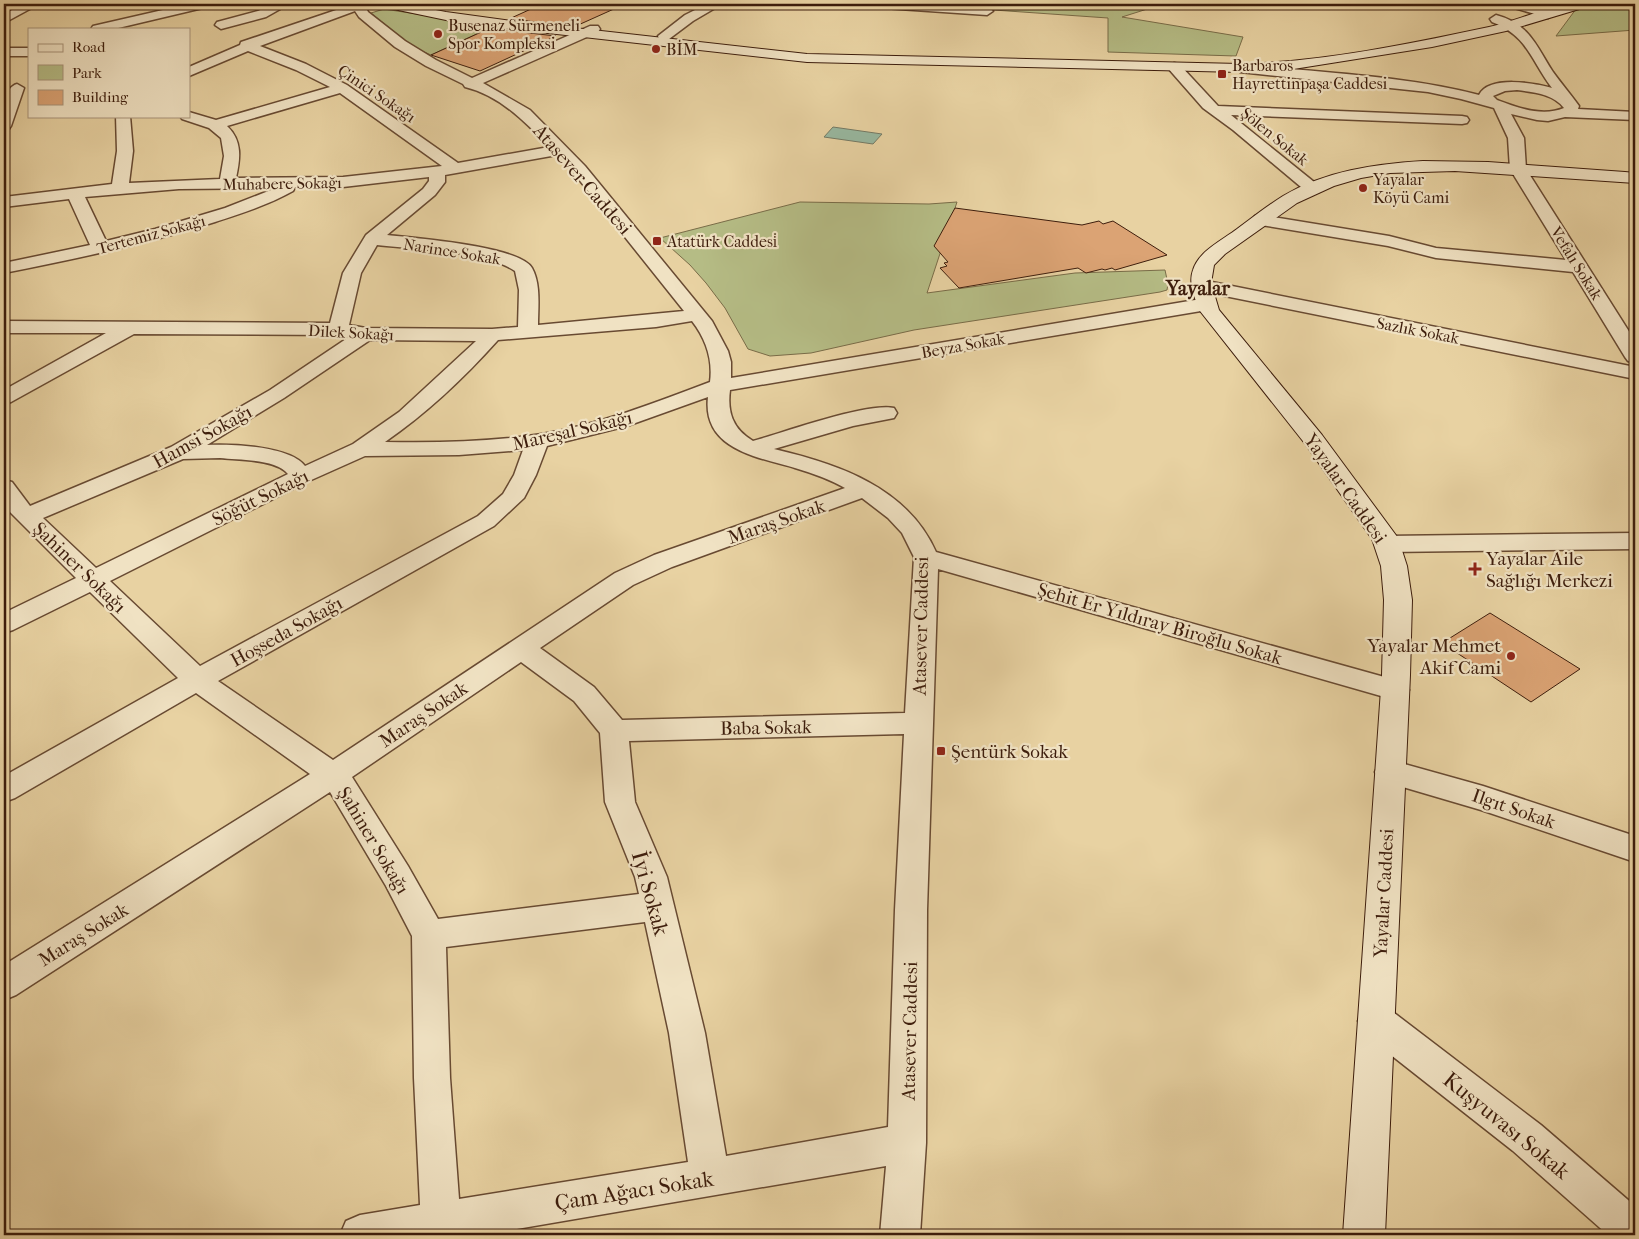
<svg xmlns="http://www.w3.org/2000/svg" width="1639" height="1239" viewBox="0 0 1639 1239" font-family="'IM FELL French Canon',serif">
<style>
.green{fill:#b5bc85;stroke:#796c48}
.water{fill:#98b8a0;stroke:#747a65}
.building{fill:#dba374;stroke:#3d1d0c}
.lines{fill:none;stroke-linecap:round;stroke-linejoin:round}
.street-casing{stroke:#684a32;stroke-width:3}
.secondary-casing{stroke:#3d1d0c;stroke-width:2}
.street{fill:#f0e2c3;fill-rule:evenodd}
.secondary{fill:#f0e2c3;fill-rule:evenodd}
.poi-dot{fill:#8f2418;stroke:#f0e2c3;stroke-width:2}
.labels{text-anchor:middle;stroke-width:4.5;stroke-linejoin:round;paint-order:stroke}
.far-poi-label{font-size:16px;fill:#3d1d0c;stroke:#f0e2c3;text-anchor:start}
.far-street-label{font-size:16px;fill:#3d1d0c;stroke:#f0e2c3}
.street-label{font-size:19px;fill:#3d1d0c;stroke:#f0e2c3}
.poi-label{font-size:19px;fill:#3d1d0c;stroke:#f0e2c3;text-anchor:start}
.far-district-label{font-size:20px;font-weight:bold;fill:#3d1d0c;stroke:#f0e2c3}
.near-street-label{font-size:22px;fill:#3d1d0c;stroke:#f0e2c3}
</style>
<rect width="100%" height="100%" fill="#e8d2a2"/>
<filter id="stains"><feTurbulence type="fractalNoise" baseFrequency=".004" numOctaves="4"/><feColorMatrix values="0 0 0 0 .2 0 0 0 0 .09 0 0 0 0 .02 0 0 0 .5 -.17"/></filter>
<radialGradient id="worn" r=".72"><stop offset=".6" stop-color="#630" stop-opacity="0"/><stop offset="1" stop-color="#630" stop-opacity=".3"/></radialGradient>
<path class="green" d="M908,4H1163L1122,17L1243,37L1236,56L1108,52V18Z
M1598,4H1635V30L1556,36L1576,9Z
M384,9L494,26L431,55L413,47L371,13Z
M800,202L929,204L957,202L927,293L1075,273L1165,270L1168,284L1167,290L1160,292L914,330L811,353L770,356L748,349L725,308L706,283L690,265L660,238Z"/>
<path class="water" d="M833,127L882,134L873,144L824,137Z"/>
<path class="building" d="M542,4H625L576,26L509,19Z
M490,28L512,31L556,36L480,71L431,55Z
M955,208L1082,225L1099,221L1103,224L1113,221L1167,255L1115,270L1112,268L1105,270L1102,269L1086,273L1078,268L959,288L940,268L947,266L944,263L948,262L934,246Z
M1490,613L1580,669L1531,702L1442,643Z"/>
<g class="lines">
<defs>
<path id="street" d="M24,4H39L4,23V14Z
M189,4H209L207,7L114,29H91L93,26Z
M274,4H289L266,17L221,29L215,25L217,22L258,11Z
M354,4H371L366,8L368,12L405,41L436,60L472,78L590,26H598L600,29L598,32L483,83L530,110L585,166L712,321L728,351L731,362V378L1207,298L1214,300L1216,304L1214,308L1207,310L730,390C727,413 733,429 753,441C782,433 868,402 894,408L897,413L894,418L853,426L774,449C838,464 907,487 936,552L1395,680L1405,683L1409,690L1405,697L1395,700L938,569L927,910L926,1143L920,1235H880L886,1166L481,1235H340L346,1221L360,1215L420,1205L414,1078L412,936L386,886L330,792L16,995L4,1000V965L310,774L196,693L15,798L4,802V776L178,678L90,592L13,630L4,633V613L76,578L9,511L4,504V480L12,482L30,506L171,447L270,390L349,337L338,335L134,334L11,402L4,404V390L106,333H4V321L330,323L343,273L366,235L423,189L429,181V177L343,187H295L293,191C268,205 242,213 215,222C146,244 75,259 4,273V263L90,245L69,199L4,207V197L112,184L117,151L116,116H130L133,151L129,183L220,179L224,156L221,138L209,128L182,119L180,116H189V112L216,120L330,87L296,70L248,51L189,76V67L240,45L241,42ZM355,11L359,17L395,47L426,66L463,84L465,87C499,95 526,122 549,147L458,163L347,85L306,64L260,46ZM340,93L442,166L343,177L236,178C240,159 243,141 227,126ZM557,155L573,172L684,311L538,325C538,307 541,284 532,268C520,246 413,238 387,235L435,195L445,182V175ZM276,188L225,208L155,229L106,241L85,197L179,189ZM377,245C413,249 486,251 515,271L519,290L518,327L492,329L366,328L349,325L361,273ZM692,321C706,339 713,360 710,382C655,403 600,424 542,434C490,442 437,443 385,442C427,413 464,378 498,340L656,327ZM370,340L476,341L399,412L353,444L305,466C290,446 232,444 207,445L284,398ZM708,397C702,450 758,457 795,468C812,473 829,479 845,488L654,555L615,573L333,760L218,681L494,526L524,498L536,475L547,446L627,426ZM523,450L514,475L503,494L478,516L200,666L110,581L309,481L365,456L459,455ZM220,458C238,460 276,459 288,474L96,568L43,518L183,459ZM862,498L888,518L902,533L914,557L905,713L622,720L594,687L540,648L633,585L672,567ZM521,662L574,701L600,733L605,802L635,877L639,894L438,919L408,866L352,777ZM904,734L895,910L888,1127L726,1156L705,1033L667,877L635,802L629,741ZM645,922L669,1033L688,1162L459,1199L450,1078L446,947Z
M707,4H722L693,21L669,39H659L658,36L685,15Z
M878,4H934L987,7L993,11L987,15L884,8Z
M1509,4H1527L1552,11L1554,14L1548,18L1511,7Z
M1496,15C1530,24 1536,46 1553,72C1561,83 1571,95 1579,106L1578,109L1635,112V120L1565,117L1548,121L1537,120L1511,114L1524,138L1526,169L1635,341V363L1628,361L1625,357L1573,272L1436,258L1388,246L1261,225L1255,224L1253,220L1255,216L1261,215L1389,236L1436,248L1566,260L1510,169L1508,138L1494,108L1461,99L1428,92L1240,72L1233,68L1240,64C1319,73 1402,75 1479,95C1489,75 1535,83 1552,88C1530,59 1528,36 1492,22L1490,19ZM1517,90C1533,92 1554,94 1564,108C1542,117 1519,108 1497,100L1493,96L1505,91Z
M4,48H29V56H4Z
M1174,63L1179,64L1218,106L1462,116L1467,117L1469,120L1467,123L1462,124L1231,115L1319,186L1321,189L1319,192H1307L1233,130L1203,108L1167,67Z
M17,84L24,88L11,126L9,129L4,130C4,118 2,88 17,84Z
M1202,280L1635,367V379L1195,290L1193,286L1195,282Z
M1635,533V549L1387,552L1378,550L1375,544L1378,538L1387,536Z
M1390,760L1483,786L1635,836V862L1481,810L1379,780L1375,772L1379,764Z
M1376,1005L1389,1009L1541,1125L1635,1206V1235H1608L1513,1151L1363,1033L1358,1021L1363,1009Z"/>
<path id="secondary" d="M382,4H405L446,12L512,21L807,54L1240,64C1322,62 1409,44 1489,27C1521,20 1555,2 1588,4L1586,7L1506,31L1432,47L1281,71L1240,72L807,62L512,29L446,20L384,7Z
M1423,161L1488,162L1625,172L1635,173V183L1455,171L1390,173L1361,178L1334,186L1297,203L1225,254L1214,265L1211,283L1219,310L1322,435L1398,538L1407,566L1412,600L1410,675L1385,1235H1343L1382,675L1384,600L1381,566L1372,539L1306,445L1200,311C1195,299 1188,284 1193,270C1199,251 1221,241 1237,229C1252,218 1267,206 1283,196C1325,171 1375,164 1423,161Z"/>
</defs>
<use href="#street" class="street-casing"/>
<use href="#secondary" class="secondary-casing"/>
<use href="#street" class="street"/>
<use href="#secondary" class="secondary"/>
</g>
<g class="poi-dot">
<circle cx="438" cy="34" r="5"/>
<circle cx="656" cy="49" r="5"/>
<rect x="1217" y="69" width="10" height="10" rx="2.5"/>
<circle cx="1363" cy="188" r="5"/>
<rect x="652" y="236" width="10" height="10" rx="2.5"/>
<path d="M1472.5 561.5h5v5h5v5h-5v5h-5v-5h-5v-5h5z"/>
<circle cx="1511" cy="656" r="5"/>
<rect x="936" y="746" width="10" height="10" rx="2.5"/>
</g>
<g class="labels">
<g class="far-poi-label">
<text x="448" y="31">Busenaz Sürmeneli<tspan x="448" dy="18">Spor Kompleksi</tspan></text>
<text x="666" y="55">BİM</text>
<text x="1232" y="71">Barbaros<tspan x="1232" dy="18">Hayrettinpaşa Caddesi</tspan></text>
<text x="1373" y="185">Yayalar<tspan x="1373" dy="18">Köyü Cami</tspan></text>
<text x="667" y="247">Atatürk Caddesi̇</text>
</g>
<g class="far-street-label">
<text transform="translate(377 93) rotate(34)" y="6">Çinici Sokağı</text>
<text transform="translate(1275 136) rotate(39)" y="6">Şölen Sokak</text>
<text transform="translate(282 183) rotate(-1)" y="6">Muhabere Sokağı</text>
<text transform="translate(151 234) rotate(-15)" y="6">Tertemiz Sokağı</text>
<text transform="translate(452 251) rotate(9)" y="6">Narince Sokak</text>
<text transform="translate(1577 263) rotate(58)" y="6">Vefalı Sokak</text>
<text transform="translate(1418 330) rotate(11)" y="6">Sazlık Sokak</text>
<text transform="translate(351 332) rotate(3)" y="6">Dilek Sokağı</text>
<text transform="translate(963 345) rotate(-10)" y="6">Beyza Sokak</text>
</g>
<g class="street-label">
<text transform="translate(583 179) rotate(49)" y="7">Atasever Caddesi</text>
<text transform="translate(572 430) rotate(-13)" y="7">Mareşal Sokağı</text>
<text transform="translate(202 436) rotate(-29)" y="7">Hamsi Sokağı</text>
<text transform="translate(1346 488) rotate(55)" y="7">Yayalar Caddesi</text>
<text transform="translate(260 497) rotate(-26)" y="7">Söğüt Sokağı</text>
<text transform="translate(776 521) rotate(-19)" y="7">Maraş Sokak</text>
<text transform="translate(80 567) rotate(44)" y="7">Şahiner Sokağı</text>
<text transform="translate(1160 623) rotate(16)" y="7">Şehit Er Yıldıray Biroğlu Sokak</text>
<text transform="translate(920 626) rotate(-89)" y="7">Atasever Caddesi</text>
<text transform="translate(286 631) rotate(-29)" y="7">Hoşseda Sokağı</text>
<text transform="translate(423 714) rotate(-34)" y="7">Maraş Sokak</text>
<text transform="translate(766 727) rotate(-1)" y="7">Baba Sokak</text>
<text transform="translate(1514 808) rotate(19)" y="7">Ilgıt Sokak</text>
<text transform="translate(374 840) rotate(59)" y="7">Şahiner Sokağı</text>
<text transform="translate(1383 893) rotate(-87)" y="7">Yayalar Caddesi</text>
<text transform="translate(83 934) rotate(-32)" y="7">Maraş Sokak</text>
<text transform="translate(909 1031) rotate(-89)" y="7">Atasever Caddesi</text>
</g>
<g class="poi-label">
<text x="1486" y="565">Yayalar Aile<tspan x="1486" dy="22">Sağlığı Merkezi</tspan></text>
<text x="1501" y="652" text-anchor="end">Yayalar Mehmet<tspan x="1501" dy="22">Akif Cami</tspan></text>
<text x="951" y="758">Şentürk Sokak</text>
</g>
<g class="far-district-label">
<text x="1198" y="295">Yayalar</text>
</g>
<g class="near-street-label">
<text transform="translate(651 893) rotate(74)" y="8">İyi Sokak</text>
<text transform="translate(1507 1125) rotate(39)" y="8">Kuşyuvası Sokak</text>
<text transform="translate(634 1190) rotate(-9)" y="8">Çam Ağacı Sokak</text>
</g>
</g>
<rect width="1639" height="1239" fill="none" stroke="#e8d2a2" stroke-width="20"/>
<rect x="5" y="5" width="1629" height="1229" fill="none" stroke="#3d1d0c" stroke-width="2.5"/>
<rect x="10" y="10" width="1619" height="1219" fill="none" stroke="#3d1d0c"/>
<rect x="28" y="28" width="162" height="90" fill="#f0e2c3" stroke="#a8937a"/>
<rect x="38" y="44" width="25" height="8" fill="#f0e2c3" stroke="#a8937a"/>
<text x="72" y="52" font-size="15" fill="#3d1d0c">Road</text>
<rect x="38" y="65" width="25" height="15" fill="#b5bc85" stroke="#a8937a"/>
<text x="72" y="78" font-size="15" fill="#3d1d0c">Park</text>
<rect x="38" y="90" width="25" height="15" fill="#dba374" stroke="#a8937a"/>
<text x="72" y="102" font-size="15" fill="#3d1d0c">Building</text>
<rect width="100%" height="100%" filter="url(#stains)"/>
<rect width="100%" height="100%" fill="url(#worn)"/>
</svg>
